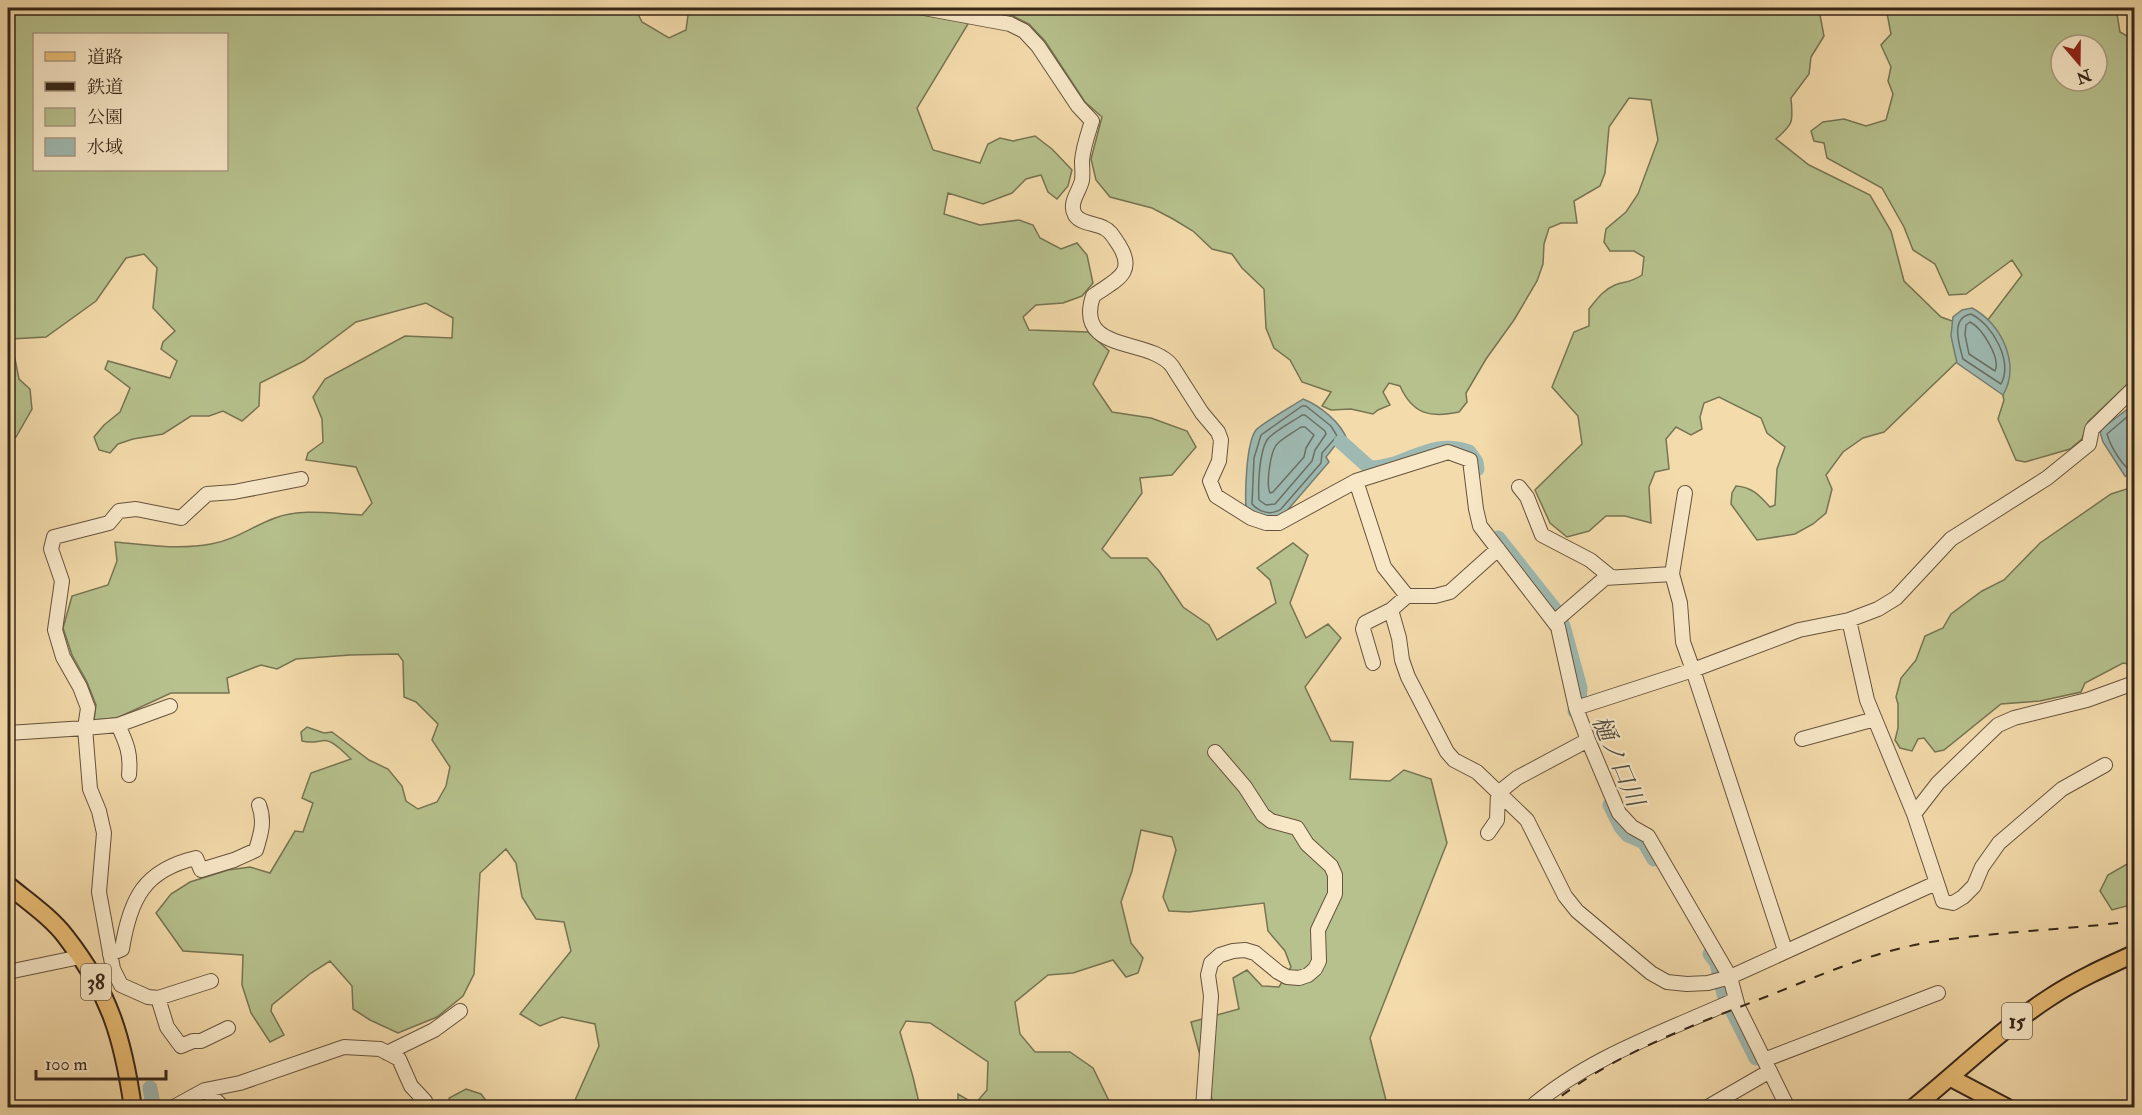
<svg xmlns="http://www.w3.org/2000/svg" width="2142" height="1115" viewBox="0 0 2142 1115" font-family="'IM FELL Double Pica','Noto Serif JP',serif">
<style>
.green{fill:#b6c18d;stroke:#767452;stroke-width:1.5;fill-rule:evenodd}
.water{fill:#9eb9b1;stroke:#747e74;stroke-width:1.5}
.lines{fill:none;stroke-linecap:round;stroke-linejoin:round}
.shore{stroke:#6a7064;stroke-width:1.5}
.river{stroke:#9eb9b1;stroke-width:15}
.minor-casing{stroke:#66533d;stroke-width:16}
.major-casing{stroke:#362618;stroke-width:20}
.minor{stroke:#f8e8c8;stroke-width:14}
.major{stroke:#eabe76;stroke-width:16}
.rail{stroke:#362618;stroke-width:2;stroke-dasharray:10 10;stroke-linecap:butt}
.labels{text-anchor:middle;stroke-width:4.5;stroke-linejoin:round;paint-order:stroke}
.shield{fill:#f8e8c8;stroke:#70604d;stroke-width:1.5}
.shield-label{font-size:21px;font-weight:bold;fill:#362618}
.water-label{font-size:24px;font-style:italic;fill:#504b3e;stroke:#f8e8c8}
</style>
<rect width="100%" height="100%" fill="#f4dbab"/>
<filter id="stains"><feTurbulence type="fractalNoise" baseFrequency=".00333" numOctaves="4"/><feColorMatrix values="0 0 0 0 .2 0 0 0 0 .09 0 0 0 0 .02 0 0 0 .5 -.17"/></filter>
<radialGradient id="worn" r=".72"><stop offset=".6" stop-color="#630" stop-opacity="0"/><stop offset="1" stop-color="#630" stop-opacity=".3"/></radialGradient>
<path class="green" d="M8,8H635L642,22L669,38L686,30L689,8H1834L1820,15L1824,36L1811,57L1809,74L1791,98C1793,122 1794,123 1776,139L1809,165L1870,195L1891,231L1904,281L1941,317L1958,323L1963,356L1884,432L1863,438L1843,452L1826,475L1832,489L1826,513L1813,524L1795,534L1757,540L1731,504L1732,493L1736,486C1752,487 1759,495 1770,507L1775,505L1777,469L1785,447L1767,433L1761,418L1719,397L1704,403L1700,417L1702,429L1691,435L1676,427L1666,439L1669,469L1655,472L1649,487L1651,523L1625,516H1606L1589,531L1567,537L1550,523L1535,490L1582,444L1578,416L1552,387L1574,332L1589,326V309C1597,299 1603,290 1615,285C1626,281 1630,283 1642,275L1644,257L1634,251H1610L1604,242L1606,229L1626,212L1638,194L1658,140L1651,100L1629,98L1609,127L1605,173L1600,186L1574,201L1577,223H1561L1549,228L1544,244L1543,264L1537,281L1514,320L1486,359L1466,393L1467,402L1459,412C1431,418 1413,415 1400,386L1389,383L1383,392L1390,405L1378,410L1373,414L1351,409L1331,410L1322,406L1331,392L1302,382L1290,360L1274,348L1266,328L1264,289L1242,268L1232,254L1212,249L1193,231L1173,219L1152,208L1110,197L1096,180L1091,159L1102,117L1085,102L1045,41L1029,24L1011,15L977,9L917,108L933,150L980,163L988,144L1000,138L1013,141L1035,136L1052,149L1072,170L1068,186L1057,199L1048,192L1041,175L1026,179L1012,193L983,204L948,193L944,214L980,225L1019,220L1033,225L1040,238L1061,249L1077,243L1087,255L1093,283L1082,296L1063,303L1036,305L1023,317L1029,330L1088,332L1109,351L1093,384L1112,412L1151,418L1187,431L1196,447L1172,475L1140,478L1142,493L1102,549L1111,558H1147L1159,571L1183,607L1209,625L1217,640L1276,603L1270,580L1257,568L1293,543L1308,555L1290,603L1306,638L1328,624L1341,638L1305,687L1331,741L1353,742L1350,779L1390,781L1404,770L1431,779L1447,843L1370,1038L1387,1104L1385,1108L1214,1107L1191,1022L1239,1009L1233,978L1247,970L1262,986L1279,987L1291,967L1285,951L1268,931L1264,903L1189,912L1169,911L1163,897L1176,850L1172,837L1141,830L1132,871L1121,902L1131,943L1143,958L1138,973L1126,977L1113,960L1073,973L1048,975L1015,1002L1020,1034L1035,1052H1070L1093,1068L1112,1107H958V1094L975,1104L987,1090L988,1062L930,1023L906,1021L900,1032L913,1077L920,1107H572L599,1046L595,1024L562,1017L540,1026L520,1014L571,951L564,922L536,919L522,897L516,863L506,849L480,873L474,974L463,996L437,1017L398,1033L370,1020L353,1009L352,986L330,961L311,973L272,1005L271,1011L284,1035L270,1042L251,1013L242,985L243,955L183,951L156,913L171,894L190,882L228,870L250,867L270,873L295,831L303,832L313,803L302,798L311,773L351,759C343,752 332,738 321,741C313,742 310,743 302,741L301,732L307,727L324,733L332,732L369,760L388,769L402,786L406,801L418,809L437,802L446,786L450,767L432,740L438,724L416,702L404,697L403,661L398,654L350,655L296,659L277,669L261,665L227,678L229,693H171L117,718L94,720L96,705L87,682L72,655L63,628L72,596L108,585L117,561L115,542C146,545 179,550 211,544C235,540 253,526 275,518C301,508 335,514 362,515L372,503L356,467L306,460L308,453L323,442L322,419L313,397L325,379L405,336L452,338L453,318L426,303L356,322L304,361L260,383L259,406L242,421L223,411L209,416H191L163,434L133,439L118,444L110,453L99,450L94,437L104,425L120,412L130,388L105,369L108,361L170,378L177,361L161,349L163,342L175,331L153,308L157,268L144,254L126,258L96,301L46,337L11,339L19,379L30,389L32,409L16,437L8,436ZM34,34H226V170H34Z
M1886,8H2116L2120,32L2134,40V378L2088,422L2082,439L2070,449L2025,462L2016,460L1998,419L2004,400L1984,325L2022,275L2012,260L1966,294L1949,295L1935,264L1913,250L1904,227L1882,188L1827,158L1824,143L1814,141L1811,131L1823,122L1844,119L1866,126L1886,120L1893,94L1888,81L1891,67L1881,45L1891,34ZM2061,45H2097V81H2061Z
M2134,471V665L2123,663L2085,683L2081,692L2040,701L2001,704L1944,750L1935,752L1924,738L1918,739L1912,751L1900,748L1895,740L1898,728V704L1896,697L1901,678L1916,660L1925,636L1943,628L1951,614L1982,591L2004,580L2040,543L2111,494L2130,488Z
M2134,860V904L2112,910L2100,891L2108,875Z
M466,1089L481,1094L491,1107H452L449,1098Z"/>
<path class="water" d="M1972,308C2001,323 2021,364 2003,395L1957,363L1951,336L1953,317L1962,310Z
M1303,399C1319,405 1342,423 1347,440L1341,447L1337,443L1326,457L1329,462L1285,513L1277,519L1262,518L1246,509C1245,492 1246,443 1256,430C1261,424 1294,405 1303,399Z
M2134,404V403V479L2125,476L2103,442L2100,432L2104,427Z"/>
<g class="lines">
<path class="shore" d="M1971,314C1993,325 2013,361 2001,384L1963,359C1959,344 1950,318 1971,314Z
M1970,322C1982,328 2001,358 1995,371L1969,354L1965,335L1966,325Z
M1302,406H1306L1331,426L1337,436L1322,453L1321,463L1281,509C1271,516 1259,512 1252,504L1254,458L1261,435Z
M2134,411L2107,434C2110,445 2123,469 2134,472
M1302,415H1305L1325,431L1326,434L1315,450L1312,461L1275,504L1266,505L1259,500C1258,486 1259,453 1267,440C1272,432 1294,421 1302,415Z
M1301,427H1305L1314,435L1306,448L1304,457L1273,492L1270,493C1266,484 1270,450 1278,443C1285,437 1294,432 1301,427Z"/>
<path class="river" d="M1341,442L1370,468C1408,468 1428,438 1469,452L1476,462L1477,469
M1498,538L1555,610L1563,626L1580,688L1579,701L1575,711
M1610,805L1621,827L1628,835L1644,842L1654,859
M1710,954L1717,963L1724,994L1756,1058
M149,1108L152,1099L150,1088"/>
<defs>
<path id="minor" d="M924,8L1010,24L1024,31L1038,46L1078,106L1092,121C1088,134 1083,147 1082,161C1082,167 1083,174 1082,180C1080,191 1068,203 1075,215C1081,224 1095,223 1104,228C1111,231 1114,238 1119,245C1137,274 1115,280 1093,296C1074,354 1150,337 1172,366L1202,413L1218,432L1221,440L1219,461L1210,481L1216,496L1251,518L1266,523H1279L1356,481L1448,452L1470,460L1476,509L1480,526L1558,627L1576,708L1588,740L1619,813L1632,827L1648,836L1730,977L1738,1007L1788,1108
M1356,481L1384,567L1407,596
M1519,487L1527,497L1542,535L1590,560L1611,577
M1498,549L1450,592L1435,596H1407L1391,610L1399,638L1402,660L1408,677L1447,752L1454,760L1477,772L1527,820L1565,896L1577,911L1651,973L1667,982L1687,984L1708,983L1730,977L1936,883
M1672,574L1685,493
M1849,620L1867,700L1914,814L1943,901L1953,903L1963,897L1974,886L1982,867L1999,843L2062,789L2105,765
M1554,622L1605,578L1672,574L1680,603L1683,642L1693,670L1799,630L1849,620L1878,609L1896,598L1951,539L2047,478L2089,444L2092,429L2134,388
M1373,663L1363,629L1365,623L1391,610
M1576,708L1693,670L1785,950
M118,725C127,744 131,754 129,775
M8,733L85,728L88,708L80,687L63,657L55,630L62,581L51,549L54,537L109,523L119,511L136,509L181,518L207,494L234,492L301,479
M1802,739L1875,719
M1914,814L1938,783L1998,725L2014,718L2087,700L2134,683
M1488,833L1497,820L1498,793L1517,778L1588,740
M110,954L122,949C130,899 144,870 196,858L201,870L234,860L256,850C261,834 265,821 259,805
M113,969L121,985L148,997L158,998L211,981
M8,972L80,957
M98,984L113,969L99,892L104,833L99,811L90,789L85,728L118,725L170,706
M158,998L167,1027L181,1046L193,1041H201L228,1028
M387,1053L434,1030L460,1011
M1764,1060L1938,993
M205,1090L224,1108
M172,1108L205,1090L240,1083L344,1047L380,1049L399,1059L411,1086L425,1101L428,1108
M1203,1108L1211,996L1208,975L1211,963L1220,955L1233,951L1245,950L1255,953L1278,972L1287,977L1299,978L1308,975L1315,969L1319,961L1318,930L1335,894V875L1331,866L1307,844L1297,828L1271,821L1263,815L1245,787L1215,752
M1530,1108C1589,1057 1664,1032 1735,1000
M1706,1108L1770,1071"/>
<path id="major" d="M8,885C27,901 51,917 66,937C110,993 123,1039 133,1108
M1951,1078L2008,1108
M1913,1108C1959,1071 2000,1030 2049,998C2076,980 2105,967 2134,954"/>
</defs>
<use href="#minor" class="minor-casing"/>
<use href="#major" class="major-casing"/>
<use href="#minor" class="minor"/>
<use href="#major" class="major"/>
<path class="rail" d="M1546,1108C1610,1055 1691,1026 1768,996C1821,975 1874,951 1931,942C1999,931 2067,930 2134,921"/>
</g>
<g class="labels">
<g class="shield">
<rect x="81" y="964" width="30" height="36" rx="4.5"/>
<rect x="2002" y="1003" width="30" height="36" rx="4.5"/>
</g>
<g class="shield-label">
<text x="96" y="989">38</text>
<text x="2017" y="1028">15</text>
</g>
<g class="water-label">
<text transform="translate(1618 761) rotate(67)" y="8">樋ノ口川</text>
</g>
</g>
<rect width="2142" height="1115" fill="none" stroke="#f4dbab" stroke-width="30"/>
<rect x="9" y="9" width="2124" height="1097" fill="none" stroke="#362618" stroke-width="3"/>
<rect x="15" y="15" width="2112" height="1085" fill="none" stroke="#362618" stroke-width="1.5"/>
<rect x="33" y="33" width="195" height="138" fill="#f8e8c8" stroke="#aa9a82" stroke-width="1.5"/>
<rect x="45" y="52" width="30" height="9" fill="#eabe76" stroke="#aa9a82" stroke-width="1.5"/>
<text x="87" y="63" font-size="18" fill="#362618">道路</text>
<rect x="45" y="82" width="30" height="9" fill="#362618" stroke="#aa9a82" stroke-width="1.5"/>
<text x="87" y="93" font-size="18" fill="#362618">鉄道</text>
<rect x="45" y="108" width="30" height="18" fill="#b6c18d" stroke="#aa9a82" stroke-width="1.5"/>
<text x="87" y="123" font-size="18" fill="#362618">公園</text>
<rect x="45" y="138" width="30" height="18" fill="#9eb9b1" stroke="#aa9a82" stroke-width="1.5"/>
<text x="87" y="153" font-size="18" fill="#362618">水域</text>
<g transform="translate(2079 63) rotate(160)"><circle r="28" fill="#f8e8c8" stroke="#aa9a82" stroke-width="1.5"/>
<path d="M0-4.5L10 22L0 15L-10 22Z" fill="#8f2418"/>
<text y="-9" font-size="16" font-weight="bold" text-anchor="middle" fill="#362618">N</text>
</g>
<path d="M36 1070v9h130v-9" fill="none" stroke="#362618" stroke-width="3"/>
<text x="45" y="1070" font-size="18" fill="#362618" stroke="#f8e8c8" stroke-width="4.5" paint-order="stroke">100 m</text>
<rect width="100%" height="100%" filter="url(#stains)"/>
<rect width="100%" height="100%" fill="url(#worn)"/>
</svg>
